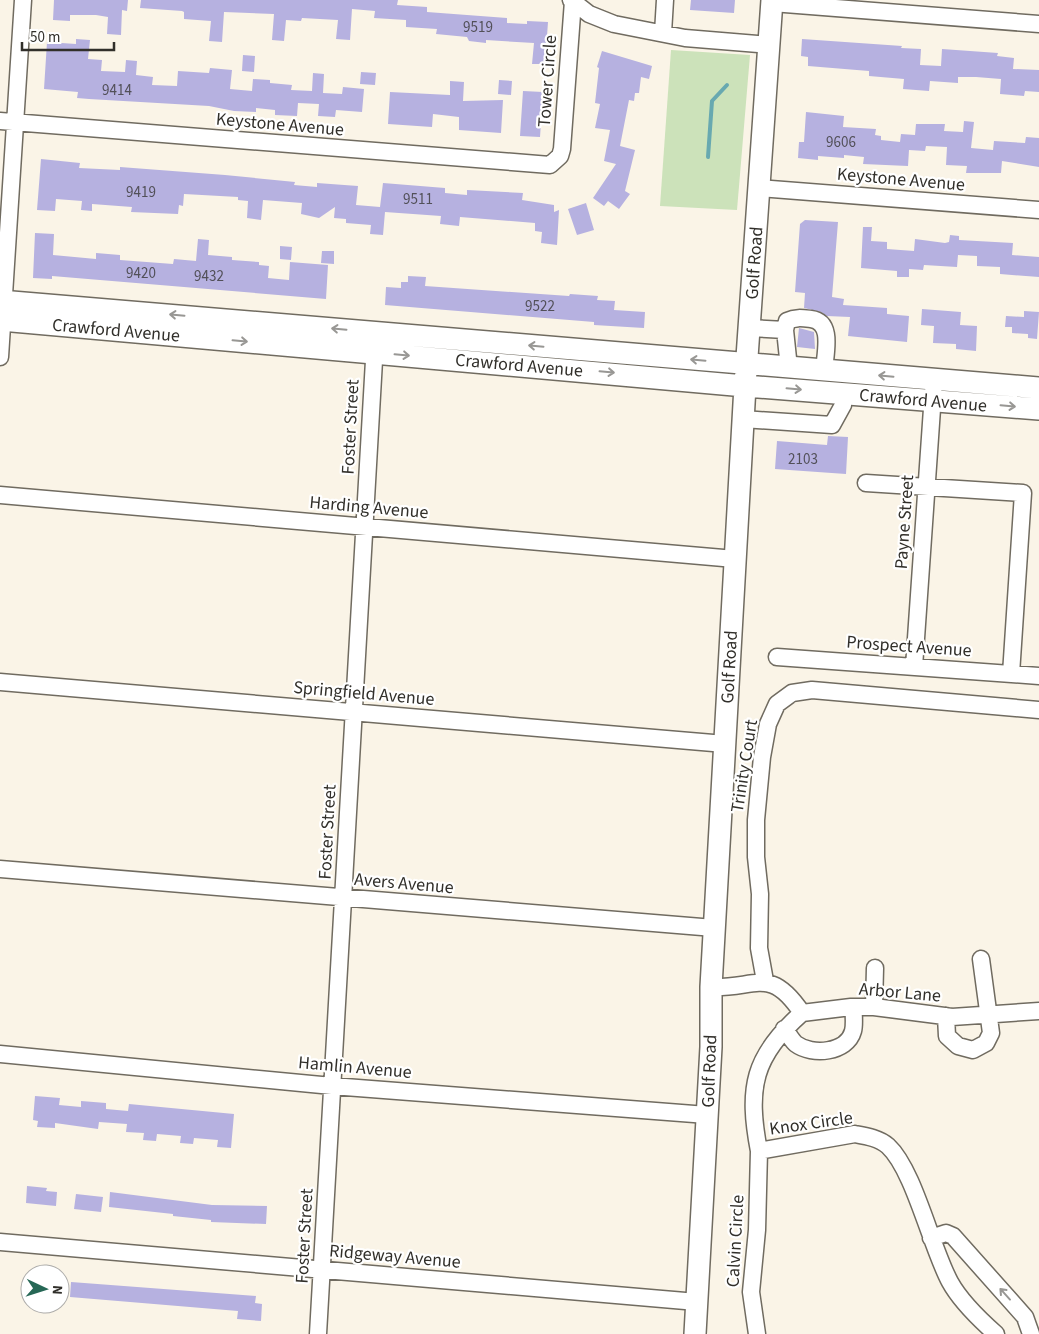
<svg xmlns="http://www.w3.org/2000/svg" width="1039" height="1334" viewBox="0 0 1039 1334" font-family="'Source Sans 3',sans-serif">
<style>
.green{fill:#cce2ba}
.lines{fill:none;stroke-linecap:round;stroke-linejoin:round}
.stream{stroke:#68a9b0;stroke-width:4}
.building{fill:#b6b1e0}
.minor-casing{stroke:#706b60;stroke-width:19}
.major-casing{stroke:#706b60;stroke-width:24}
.minor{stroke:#fff;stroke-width:16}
.major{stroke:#fff;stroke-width:21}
.oneway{stroke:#989794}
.labels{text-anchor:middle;stroke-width:4.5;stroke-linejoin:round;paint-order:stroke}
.number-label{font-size:15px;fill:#525058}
.street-label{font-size:18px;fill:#312f2a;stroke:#fff}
</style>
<rect width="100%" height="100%" fill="#faf4e7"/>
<path class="green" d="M671,50L750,55L737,210L660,206Z"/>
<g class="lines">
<path class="stream" d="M708,157L712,101L727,85"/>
</g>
<path class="building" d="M54,0H128L127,11L122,10L121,35L107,34L108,17L96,15H70V21L53,20Z
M141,0H398L397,5L427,7V12L507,18V23L527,24V21L548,22L545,64H532L534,43L486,40V43L469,41L467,37L436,34L437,29L406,27V20L374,18L375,11L352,9L350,40L336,39L338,20L302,18L301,21L286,20L284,41L272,40L274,14L224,12L222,42L209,41L211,21L184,19V12L182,11L140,8Z
M691,0H735L734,13L690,10Z
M76,39L90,40L88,59L102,60L101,71L125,72L126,60L137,61L136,75L153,77L152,85L177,86L178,71L209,73L210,68L232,70L230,89L252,91L253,79L270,80V83L292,85L291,90L312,91L313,73L324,74L323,93L342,94L343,87L364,89L362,112L336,110L335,117L318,116L319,104L298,103L297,116L275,115V110L256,108V112L234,111L209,106L89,99L77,98L78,92L44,89L47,42L76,44Z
M802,39L902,46L901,48L921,49L920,65L941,66L942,49L998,53L997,56L1014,58L1013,69L1039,70V92L1025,91L1024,96L1000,94L1001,79L976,77H958V83L930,81L929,91L903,89L904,79L869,76V71L808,66V57L801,56Z
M602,51L652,66L649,79L641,77L639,93H635L634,101L629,100L620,146L635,150L625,191L630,194L619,209L608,201L604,206L593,198L616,164L604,161L610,130L595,128L600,104L595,103L599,68L597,67Z
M243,55L255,56L254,72L242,71Z
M361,72L376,73L375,85L360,84Z
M499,80L512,81L511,95L498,94Z
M450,81L464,82L463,101L503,100L501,133L459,130V117L433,114L432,127L388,124L390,92L450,95Z
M523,91L543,92L540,137L520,136Z
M806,112L844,116L843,127L876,129L875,135L881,136V140L900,142L901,134L915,135L916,124H945L944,131L963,132L964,121L974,122L971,148L993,150L994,141L1025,143L1026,137L1039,138V167L1002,161L1001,173H966L967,166L946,165L947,147L926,146L925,151L909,150L908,166L863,164L864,157L844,155V158L818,156V160L798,158L799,142H804Z
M41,159L80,163L79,168L120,170V167L225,175L295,182L294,185L317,187V183L358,186L356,205L380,207L383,183L445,188V193L467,195V190L523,193L522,200L554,205V212L559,210L557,245L541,243L542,232L535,231V223L460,217L459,226L440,224L441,216L385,212L383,235L370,234L371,225L346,223V219L334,218L335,207L319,218L301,214L302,203L263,200L261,220L247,218L248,201L238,200V197L184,194L183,206L179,205L178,214L131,212L132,207L92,204V211L81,210L82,201L56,199L55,211L37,210Z
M586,203L594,230L577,235L568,209Z
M805,220L838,222L832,297L844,299L843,305L887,308V314L909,316L907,342L848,336L850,317L827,316L821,312L804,308L805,293L795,292L800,224Z
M863,227H872L871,241L887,242V249L914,251L915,239L945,243L949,242L950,235L959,236V240L1013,243L1012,255L1039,257V277L1000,274V267L977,266V256L958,255L957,267L924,265L923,270L909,269V277H897V271L861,268Z
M35,233L54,234L53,255L96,259V253L120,255V260L173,264L174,259L196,261L198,239L209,240L208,255L232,257V260L259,262V265L269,266L268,278L289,280L290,262L328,265L326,299L52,276V279L33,278Z
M280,246L292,247L291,260L280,259Z
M322,251H334V264L321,263Z
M408,276L426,277L425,286L569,296L570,294L598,296L597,300L615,301L614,310L645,312L644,328L594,325V322L385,305L386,287L401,288V282H408Z
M922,309L961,312L960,325L977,326L976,351L956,349V344L933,343L934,326L921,325Z
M1024,311L1039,312L1037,339L1028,338V334L1012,333V327H1005L1006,316L1024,317Z
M799,328L814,332L815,349L797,347Z
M828,436L848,437L846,474L775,469L777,441L827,445Z
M35,1096L60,1098L59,1105L81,1107V1101L106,1103V1109L128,1111L129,1104L234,1114L231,1148L217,1147L218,1140L194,1138L193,1144L180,1143L181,1136L157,1134L156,1141L143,1140L144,1133L126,1132L127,1124L99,1122L98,1129L55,1123V1128L37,1127L38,1121L33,1120Z
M27,1186L47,1188L46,1191L57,1192L56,1206L26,1203Z
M110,1192L212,1205L267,1206L266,1224L211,1222V1220L173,1216V1214L109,1207Z
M76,1194L103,1197L101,1212L74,1209Z
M71,1282L256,1296L255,1303L262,1304L261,1321L237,1319L238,1311L70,1297Z"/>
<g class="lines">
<defs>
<path id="minor" d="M571,0L589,14L614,24L685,38L769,45
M772,3L1039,24
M663,33L665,0
M0,121L550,165L560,156L562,149L573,1
M759,188L1039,210
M749,328L785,330L787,321C796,317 802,318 811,319C834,322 825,353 824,371
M785,330L789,368
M0,357L23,0
M743,419L832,425L843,405L844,393
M866,483L1023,493L1011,674
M0,495L735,559
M777,657L1039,676
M914,667L934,380
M0,682L725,744
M0,869L714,928
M765,981L759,948L760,894L756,857V820L762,757L768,724L777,704L792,693L812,690L1039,710
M711,987C756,989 770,965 802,1013L851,1007H874L952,1017L1039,1011
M874,1007L875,968
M802,1013C753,1056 747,1088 759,1151L855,1134C866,1136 879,1138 888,1146C914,1170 931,1247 950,1282C961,1302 979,1319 996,1334
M946,1016L947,1036L958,1046L973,1050L986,1043L991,1033L981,959
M784,1029C788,1033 792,1041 796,1044C812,1056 847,1053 853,1031C855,1024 853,1014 854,1007
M0,1054L332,1086L707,1115
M931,1238L946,1233L953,1236L1025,1317L1031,1334
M0,1242L697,1302
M318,1334L375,343
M757,1334L751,1292L757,1230L759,1151"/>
<path id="major" d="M0,301L1039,388
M0,320L745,386L1039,409
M695,1334L711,1047V987L745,386L772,0"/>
</defs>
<use href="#minor" class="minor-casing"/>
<use href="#major" class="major-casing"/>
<use href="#minor" class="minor"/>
<use href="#major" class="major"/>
</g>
<defs><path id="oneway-shaft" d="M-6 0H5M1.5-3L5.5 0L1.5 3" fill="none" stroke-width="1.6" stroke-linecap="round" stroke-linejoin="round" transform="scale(1.25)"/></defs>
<g class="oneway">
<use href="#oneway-shaft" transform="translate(177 315) rotate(-175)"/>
<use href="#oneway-shaft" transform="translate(339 329) rotate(-175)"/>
<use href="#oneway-shaft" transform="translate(240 341) rotate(5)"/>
<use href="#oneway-shaft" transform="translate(536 346) rotate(-175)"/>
<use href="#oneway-shaft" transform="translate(402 355) rotate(5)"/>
<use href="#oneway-shaft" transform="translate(698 360) rotate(-175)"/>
<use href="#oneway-shaft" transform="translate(607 372) rotate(5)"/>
<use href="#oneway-shaft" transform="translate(886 376) rotate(-175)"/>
<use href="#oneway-shaft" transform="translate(794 389) rotate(5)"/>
<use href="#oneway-shaft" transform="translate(1008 406) rotate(5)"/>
<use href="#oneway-shaft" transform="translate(1005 1294) rotate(-132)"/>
</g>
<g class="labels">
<g class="number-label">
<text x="478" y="32">9519</text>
<text x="117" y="95">9414</text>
<text x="841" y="147">9606</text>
<text x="141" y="197">9419</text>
<text x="418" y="204">9511</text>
<text x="141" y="278">9420</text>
<text x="209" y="281">9432</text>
<text x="540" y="311">9522</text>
<text x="803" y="464">2103</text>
</g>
<g class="street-label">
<text transform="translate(547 81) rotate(-86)" y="6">Tower Circle</text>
<text transform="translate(280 124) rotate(5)" y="6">Keystone Avenue</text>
<text transform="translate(901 179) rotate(5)" y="6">Keystone Avenue</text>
<text transform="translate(754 263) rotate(-86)" y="6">Golf Road</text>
<text transform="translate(116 330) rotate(5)" y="6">Crawford Avenue</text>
<text transform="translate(519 365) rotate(5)" y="6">Crawford Avenue</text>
<text transform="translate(923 400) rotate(5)" y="6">Crawford Avenue</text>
<text transform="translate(350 427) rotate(-87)" y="6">Foster Street</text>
<text transform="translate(369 507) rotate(5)" y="6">Harding Avenue</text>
<text transform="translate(904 522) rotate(-86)" y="6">Payne Street</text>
<text transform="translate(909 646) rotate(4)" y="6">Prospect Avenue</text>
<text transform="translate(729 667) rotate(-87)" y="6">Golf Road</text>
<text transform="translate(364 693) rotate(5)" y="6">Springfield Avenue</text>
<text transform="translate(744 766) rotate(-81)" y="6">Trinity Court</text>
<text transform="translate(327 832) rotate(-87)" y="6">Foster Street</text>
<text transform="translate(404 883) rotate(5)" y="6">Avers Avenue</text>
<text transform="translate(900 992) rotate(5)" y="6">Arbor Lane</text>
<text transform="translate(355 1067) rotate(5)" y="6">Hamlin Avenue</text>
<text transform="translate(709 1071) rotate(-88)" y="6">Golf Road</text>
<text transform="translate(811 1123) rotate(-8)" y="6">Knox Circle</text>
<text transform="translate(304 1236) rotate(-87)" y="6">Foster Street</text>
<text transform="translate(735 1241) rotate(-87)" y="6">Calvin Circle</text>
<text transform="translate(395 1256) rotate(5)" y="6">Ridgeway Avenue</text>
</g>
</g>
<g transform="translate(45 1289) rotate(94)"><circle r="24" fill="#ffffff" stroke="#adacaa"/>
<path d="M0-4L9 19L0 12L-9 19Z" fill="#266755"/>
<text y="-8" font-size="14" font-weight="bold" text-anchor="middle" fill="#312f2a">N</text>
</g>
<path d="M22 42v8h92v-8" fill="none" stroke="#312f2a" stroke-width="2.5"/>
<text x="30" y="42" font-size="15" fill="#312f2a" stroke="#ffffff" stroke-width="4" paint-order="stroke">50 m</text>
</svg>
